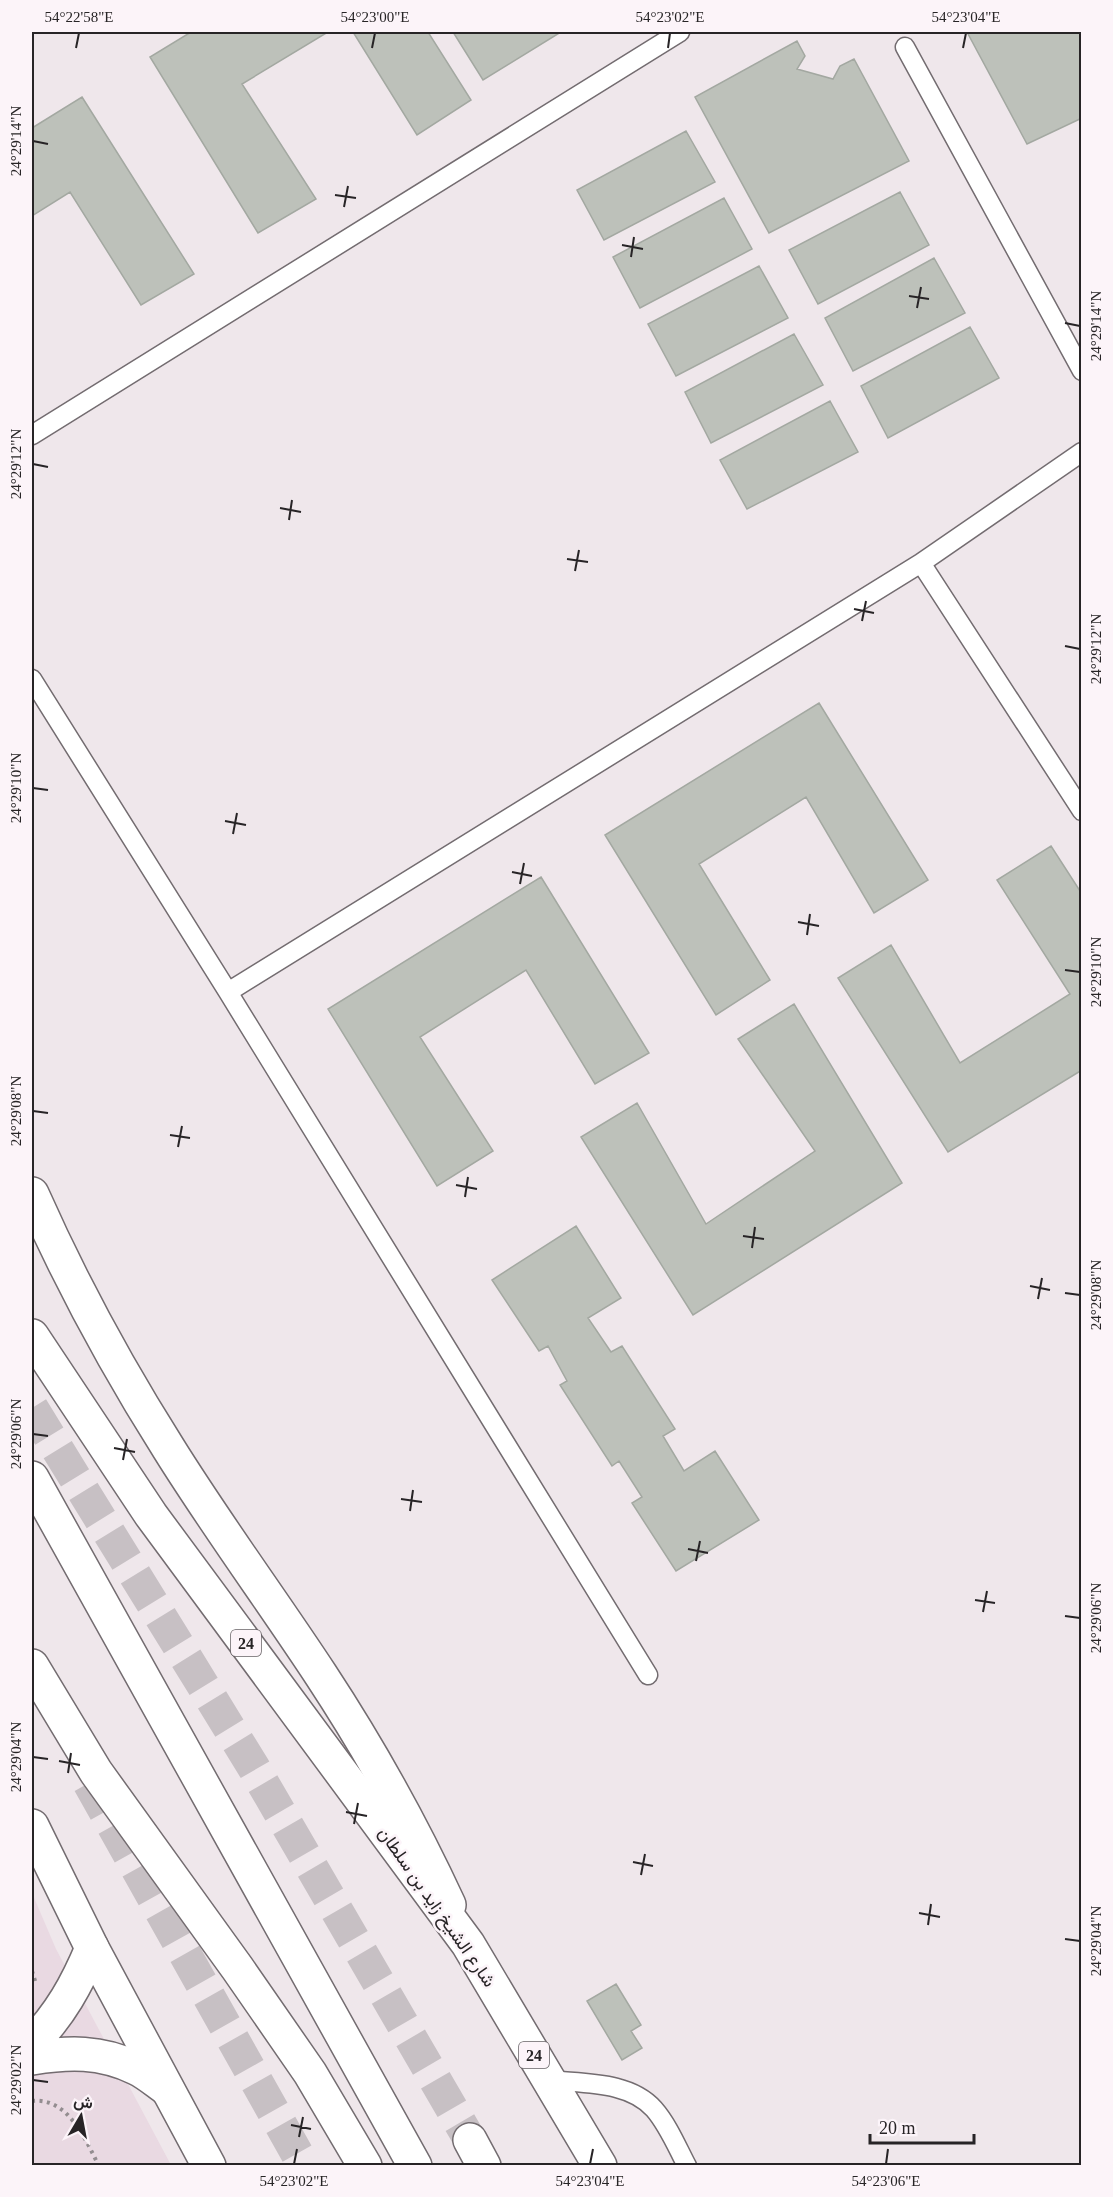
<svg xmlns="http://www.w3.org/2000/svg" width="1113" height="2197" viewBox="0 0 1113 2197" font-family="'Times New Roman',Vazirmatn,serif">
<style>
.built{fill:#e9d9e2}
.building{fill:#bdc1ba;stroke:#a3a8a1;stroke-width:1.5}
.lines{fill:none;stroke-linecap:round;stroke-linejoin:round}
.highway-tunnel{stroke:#c7c0c4;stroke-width:33;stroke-dasharray:33 16;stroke-linecap:butt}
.lane-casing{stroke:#736c70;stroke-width:21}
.street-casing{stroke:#736c70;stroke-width:36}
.secondary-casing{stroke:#736c70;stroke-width:36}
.primary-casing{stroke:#736c70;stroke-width:36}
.highway-casing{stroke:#736c70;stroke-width:36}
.path{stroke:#938d90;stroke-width:4;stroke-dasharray:3 4.5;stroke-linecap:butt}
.lane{stroke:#fff;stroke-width:18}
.street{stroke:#fff;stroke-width:33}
.secondary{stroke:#fff;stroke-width:33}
.primary{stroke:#fff;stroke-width:33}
.highway{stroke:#fff;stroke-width:33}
.ticks{fill:none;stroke:#272426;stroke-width:2}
.labels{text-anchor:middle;stroke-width:5;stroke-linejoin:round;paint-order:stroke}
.shield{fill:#fcf4f9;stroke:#676265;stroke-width:1.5}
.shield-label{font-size:16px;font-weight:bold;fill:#272426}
.street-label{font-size:18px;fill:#272426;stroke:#fcf4f9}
.neatline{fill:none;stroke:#272426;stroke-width:2}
.ticks-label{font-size:15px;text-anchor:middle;fill:#272426}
</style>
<rect width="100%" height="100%" fill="#efe7eb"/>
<path class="built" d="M32,1893L56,1949L171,2165H32Z"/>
<path class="building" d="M191,32H328L242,84L316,199L258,233L150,57Z
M353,32H428L471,100L417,135Z
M453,32H561L483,80Z
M967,32H1082V118L1027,144Z
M797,41L805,56L797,69L833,79L840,66L854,59L909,161L769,233L695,97Z
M82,97L194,274L141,305L70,192L32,216V128Z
M686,131L715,182L604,240L577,190Z
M900,192L929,245L818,304L789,250Z
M724,198L752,249L640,308L613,257Z
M934,258L965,313L853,371L825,318Z
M759,266L788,318L676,376L648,324Z
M970,327L999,378L888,438L861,386Z
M794,334L823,385L711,443L685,392Z
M830,401L858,452L747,509L720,460Z
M819,703L928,880L874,913L806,797L699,864L770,980L716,1015L605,835Z
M1051,846L1082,894V1070L948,1152L838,978L891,945L960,1063L1070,994L997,880Z
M541,877L649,1053L595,1084L526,970L420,1037L493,1151L437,1186L328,1009Z
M794,1004L902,1183L693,1315L581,1137L637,1103L706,1224L815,1151L738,1039Z
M576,1226L621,1298L588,1318L611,1352L622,1346L675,1429L663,1436L684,1471L715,1451L759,1520L676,1571L632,1503L642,1497L619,1461L612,1466L560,1385L567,1381L548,1346L539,1351L492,1280Z
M616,1984L641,2025L631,2031L642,2048L622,2060L587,2001Z"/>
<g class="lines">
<path class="highway-tunnel" d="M32,1408L254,1768L470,2140
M89,1783L304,2166"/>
<defs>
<path id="lane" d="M905,47L1082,371
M32,435L680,32
M921,563L1082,811
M32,679L228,992L648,1675
M228,992L921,563L1082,452
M549,2080C584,2084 629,2081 654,2109C668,2125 677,2147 687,2166"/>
<path id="street" d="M32,2043C60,2015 77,1984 92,1948
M32,2058C69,2052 100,2051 136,2068C147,2073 157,2082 167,2089"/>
<path id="secondary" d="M32,1194C71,1282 117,1367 169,1449C217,1526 271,1599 321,1675C369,1748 412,1825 449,1905"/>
<path id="primary" d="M32,1336L151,1515L468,1944L600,2166
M32,1826L92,1948L209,2166"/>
<path id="highway" d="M32,1478L415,2166
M32,1666L96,1772L238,1969L310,2073L365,2166
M470,2140L484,2166"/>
</defs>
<use href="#lane" class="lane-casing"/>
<use href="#street" class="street-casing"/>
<use href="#secondary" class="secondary-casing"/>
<use href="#primary" class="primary-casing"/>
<use href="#highway" class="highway-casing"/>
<path class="path" d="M32,1971L36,1984
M32,2101C68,2097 85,2139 99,2166"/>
<use href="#lane" class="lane"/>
<use href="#street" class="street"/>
<use href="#secondary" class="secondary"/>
<use href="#primary" class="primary"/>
<use href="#highway" class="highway"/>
</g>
<path class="ticks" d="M76,48L79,33M372,48L375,33M668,48L670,33M963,48L966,33M33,141L48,144M335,195L356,198M344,207L348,186M622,245L643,249M631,257L634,237M909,296L929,299M917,308L921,287M1065,323L1080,326M33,464L48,467M280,508L301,512M289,520L292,500M567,559L588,562M575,571L579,550M854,609L874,613M862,621L866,601M1065,646L1080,649M33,788L48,790M225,821L246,825M233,834L237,813M512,872L532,876M520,884L524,863M798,922L819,926M807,935L810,914M1065,970L1080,972M33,1111L48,1113M170,1135L190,1138M178,1147L182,1126M456,1185L477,1189M465,1197L468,1177M743,1236L764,1239M752,1248L755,1227M1030,1286L1050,1290M1065,1293L1080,1295M1038,1299L1042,1278M33,1434L48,1436M114,1448L135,1452M123,1460L127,1439M401,1499L422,1502M410,1511L413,1490M688,1549L708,1553M696,1561L700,1541M975,1600L995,1603M983,1612L987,1591M1065,1616L1080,1618M33,1757L48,1759M59,1761L80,1765M68,1773L71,1753M346,1812L367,1816M354,1824L358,1803M633,1862L653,1866M641,1875L645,1854M919,1913L940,1917M928,1925L931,1904M1065,1939L1080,1941M33,2080L48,2082M291,2125L311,2129M299,2137L303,2117M294,2164L297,2149M590,2164L593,2149M886,2164L888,2149"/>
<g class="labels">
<g class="shield">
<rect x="231" y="1630" width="30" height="26" rx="4.5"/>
<rect x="519" y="2042" width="30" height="26" rx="4.5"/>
</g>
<g class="shield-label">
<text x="246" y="1649">24</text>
<text x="534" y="2061">24</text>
</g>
<g class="street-label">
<text transform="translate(437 1907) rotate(55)" y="6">شارع الشيخ زايد بن سلطان</text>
</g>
</g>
<rect width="1113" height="2197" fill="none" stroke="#fcf4f9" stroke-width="66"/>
<g transform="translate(81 2116) rotate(10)" stroke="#fcf4f9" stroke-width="4.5" paint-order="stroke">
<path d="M0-4.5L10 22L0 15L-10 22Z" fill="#272426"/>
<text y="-9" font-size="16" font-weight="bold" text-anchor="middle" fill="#272426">ش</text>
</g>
<path d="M870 2134v9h104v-9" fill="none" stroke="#272426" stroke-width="3"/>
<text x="879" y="2134" font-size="18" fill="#272426" stroke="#fcf4f9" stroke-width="4.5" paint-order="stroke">20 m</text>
<rect x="33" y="33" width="1047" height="2131" class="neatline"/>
<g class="ticks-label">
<text x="79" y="22">54°22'58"E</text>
<text x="375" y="22">54°23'00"E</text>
<text x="670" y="22">54°23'02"E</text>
<text x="966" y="22">54°23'04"E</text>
<text transform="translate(16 141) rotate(-90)" y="5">24°29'14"N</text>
<text transform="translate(1096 326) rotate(-90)" y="5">24°29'14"N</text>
<text transform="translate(16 464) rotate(-90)" y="5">24°29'12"N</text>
<text transform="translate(1096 649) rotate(-90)" y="5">24°29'12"N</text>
<text transform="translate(16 788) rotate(-90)" y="5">24°29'10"N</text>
<text transform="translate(1096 972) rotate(-90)" y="5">24°29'10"N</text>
<text transform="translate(16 1111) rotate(-90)" y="5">24°29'08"N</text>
<text transform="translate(1096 1295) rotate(-90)" y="5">24°29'08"N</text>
<text transform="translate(16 1434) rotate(-90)" y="5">24°29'06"N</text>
<text transform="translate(1096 1618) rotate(-90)" y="5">24°29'06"N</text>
<text transform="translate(16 1757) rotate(-90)" y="5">24°29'04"N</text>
<text transform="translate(1096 1941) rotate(-90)" y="5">24°29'04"N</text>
<text transform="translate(16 2080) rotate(-90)" y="5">24°29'02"N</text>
<text x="294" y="2186">54°23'02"E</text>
<text x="590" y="2186">54°23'04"E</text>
<text x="886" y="2186">54°23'06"E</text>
</g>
</svg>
